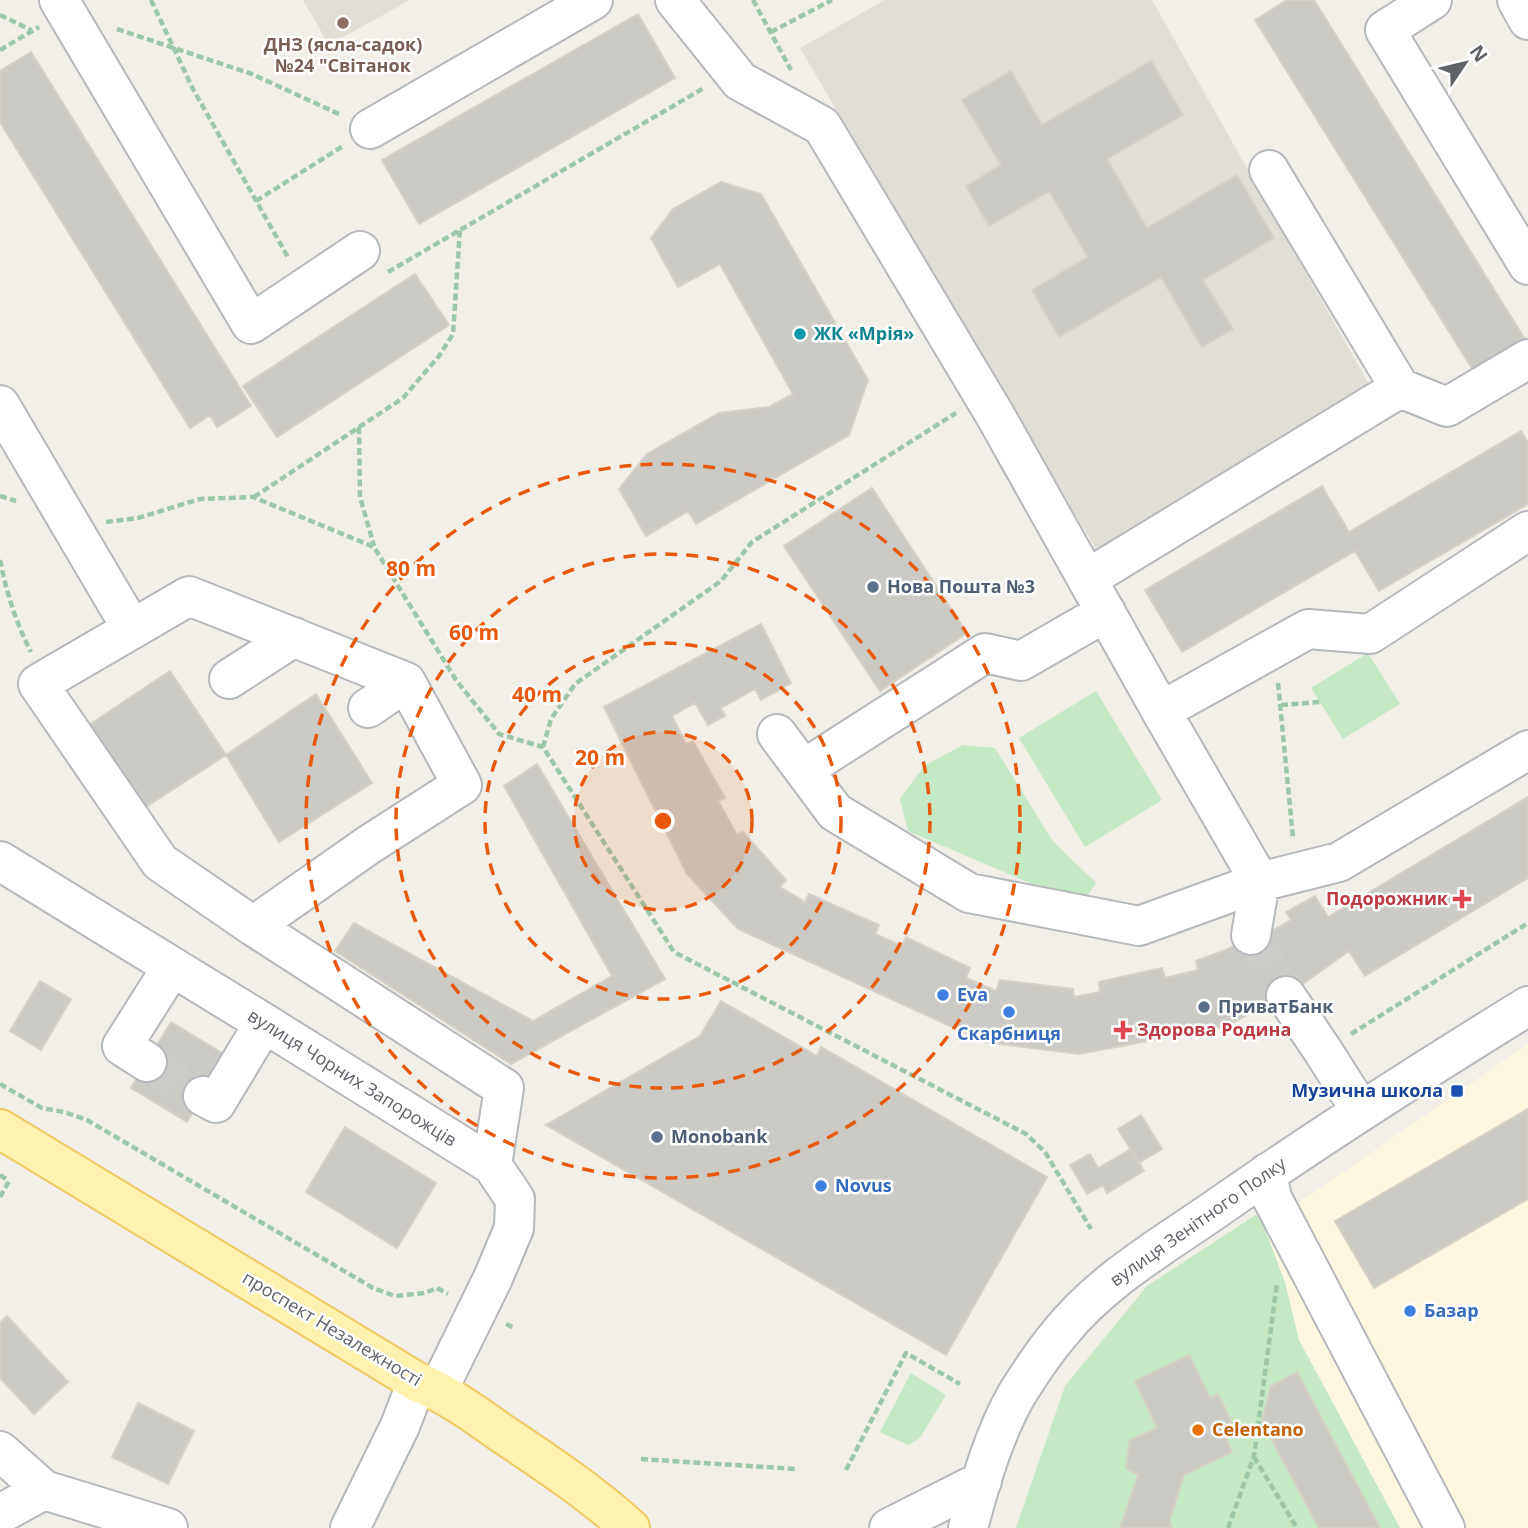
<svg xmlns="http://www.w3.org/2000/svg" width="1528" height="1528" viewBox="0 0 1528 1528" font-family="'Open Sans',sans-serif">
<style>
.commercial{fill:#fef7e0}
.education{fill:#e1ded6}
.green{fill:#c5e8c5}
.building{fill:#cccac5;stroke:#d6d1c6;stroke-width:2}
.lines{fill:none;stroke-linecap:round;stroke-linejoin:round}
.minor-tunnel{stroke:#ccccc8;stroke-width:38;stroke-dasharray:38 19;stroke-linecap:butt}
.minor-casing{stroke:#b5b8bc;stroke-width:42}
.major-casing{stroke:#f2c960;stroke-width:42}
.path{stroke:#9cc7a9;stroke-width:4.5;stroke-dasharray:7 3.5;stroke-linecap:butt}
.minor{stroke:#fff;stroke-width:38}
.major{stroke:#fff2af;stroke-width:38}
.ring{fill:none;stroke:#e8590c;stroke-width:3.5;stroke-dasharray:12 9}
.education-dot{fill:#8d6e63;stroke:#fff;stroke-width:2.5}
.culture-dot{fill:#0f9aa8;stroke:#fff;stroke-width:2.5}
.service-dot{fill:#5c6f8a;stroke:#fff;stroke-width:2.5}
.health-dot{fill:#e0444e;stroke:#fff;stroke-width:2.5}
.shop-dot{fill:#3f7fe0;stroke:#fff;stroke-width:2.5}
.transit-dot{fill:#1a4fb4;stroke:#fff;stroke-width:2.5}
.food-dot{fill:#e8710a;stroke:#fff;stroke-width:2.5}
.labels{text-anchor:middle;stroke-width:5;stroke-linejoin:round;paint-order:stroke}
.education-label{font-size:18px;font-weight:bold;fill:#785e54;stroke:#fff}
.culture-label{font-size:18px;font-weight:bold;fill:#0d838f;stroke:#fff;text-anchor:start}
.service-label{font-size:18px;font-weight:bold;fill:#4e5e75;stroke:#fff;text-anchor:start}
.health-label{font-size:18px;font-weight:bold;fill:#be3a42;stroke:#fff;text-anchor:end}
.shop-label{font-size:18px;font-weight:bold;fill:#366cbe;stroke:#fff;text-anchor:start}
.street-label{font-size:18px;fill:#5f6368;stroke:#fff}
.transit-label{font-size:18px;font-weight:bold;fill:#164399;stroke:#fff;text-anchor:end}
.food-label{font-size:18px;font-weight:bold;fill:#c56008;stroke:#fff;text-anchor:start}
.centre{fill:#e8590c;stroke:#fff;stroke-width:3.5}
.ring-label{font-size:21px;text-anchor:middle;font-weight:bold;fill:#e8590c;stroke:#fff;stroke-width:5;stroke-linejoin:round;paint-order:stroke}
</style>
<rect width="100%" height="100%" fill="#f1efe8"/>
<path class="commercial" d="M1528,1044V1528H1400L1299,1340L1285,1283L1264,1227Z"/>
<path class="education" d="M303,0H410L329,45Z
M885,0H1152L1371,388L1100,556L800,48Z"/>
<path class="green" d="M1368,653L1400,704L1343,739L1311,688Z
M1096,691L1162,800L1085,847L1019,738Z
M963,745L995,748L1052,840L1096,883L1081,905L908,831L900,799L924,766Z
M1257,1214L1264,1227L1285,1282L1299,1340L1400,1528H1016L1065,1386L1147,1286Z
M911,1373L946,1395L920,1438L908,1445L880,1432Z"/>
<path class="building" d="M1287,0H1314L1528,344L1478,378L1255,20Z
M638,14L675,78L419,224L382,160Z
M31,52L251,406L217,427L210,415L190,428L0,122V71Z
M1151,61L1183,115L1107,159L1147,228L1237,175L1274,238L1203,280L1233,329L1202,347L1161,277L1059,337L1032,290L1088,257L1049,191L989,226L966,186L1001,165L962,100L1011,71L1042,125Z
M721,182L761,194L868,380L849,435L696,524L688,511L646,536L619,489L647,454L719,413L769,407L793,394L720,264L678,287L651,238L673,209Z
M415,274L449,325L277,437L243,386Z
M1521,431L1528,443V504L1379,591L1355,551L1182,652L1145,590L1322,486L1349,532Z
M872,488L967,633L880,691L784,546Z
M761,624L791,683L761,700L755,689L721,708L725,716L708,725L695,703L672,716L686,744L693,741L725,798L718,801L737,835L743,832L786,880L780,887L805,902L809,894L879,925L875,934L902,946L906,937L970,968L966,978L996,991L1000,980L1073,989L1074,997L1100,992L1099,982L1162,968L1165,978L1198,970L1196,961L1228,949L1251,935L1259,938L1291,920L1286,912L1315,896L1328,917L1528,797V878L1365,976L1349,951L1286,996L1257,1009L1227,1026L1079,1054L985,1042L738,929L687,874L604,707Z
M170,671L226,755L144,808L89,725Z
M316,694L372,783L279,842L226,755Z
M537,764L665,979L511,1064L335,951L354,923L533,1021L612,976L504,786Z
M40,981L71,999L41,1050L10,1031Z
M721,1001L817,1056L821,1047L1047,1177L946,1355L546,1125L700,1036Z
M171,1022L227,1056L187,1122L131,1088Z
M1528,1109V1199L1374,1288L1335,1221Z
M1141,1115L1162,1149L1139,1163L1118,1129Z
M345,1127L436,1183L397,1248L306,1192Z
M1131,1149L1144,1171L1107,1193L1103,1185L1087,1194L1070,1165L1090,1154L1098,1168Z
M7,1316L68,1382L34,1414L0,1378V1323Z
M1189,1355L1210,1398L1218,1394L1236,1431L1225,1436L1232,1452L1184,1475L1170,1520L1172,1528H1120L1138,1475L1126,1468L1130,1440L1157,1428L1135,1381Z
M1297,1372L1380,1528H1319L1262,1422L1271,1386Z
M138,1403L194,1431L168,1484L112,1457Z"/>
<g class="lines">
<path class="minor-tunnel" d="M1251,935L1286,996
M147,1062L203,1096"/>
<defs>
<path id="minor" d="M59,0L251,324L360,251
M675,0L740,81L822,126L995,415L1161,711L1260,882L1251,935
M1432,0L1385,30L1528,265
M1517,0L1528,20
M370,129L593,0
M1269,170L1400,388L1447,407L1528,359
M0,405L132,629
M1087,579L1400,388
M229,679L294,637
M368,708L406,682
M1161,711L1308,629L1370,634L1528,531
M777,734L835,812L969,893L1139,926L1260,882L1339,862L1528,750
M804,769L985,653L1021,661L1106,612
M0,861L264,1023L492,1165L515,1199L514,1228L493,1278L438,1390
M253,926L370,844L462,785L406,682L189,596L38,684L160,862L253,926L504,1088L492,1165
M1286,996L1323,1051L1361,1111
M147,1062L122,1046L172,967
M203,1096L216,1103L264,1023
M1267,1173L1272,1198L1445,1528
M0,1451L44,1490
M0,1514L44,1490L168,1528
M350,1528L400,1426L417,1382
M889,1528L982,1481
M968,1528C980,1483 994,1434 1017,1394C1030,1373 1044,1352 1060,1333C1101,1282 1159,1248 1213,1211C1316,1139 1421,1072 1528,1006"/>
<path id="major" d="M0,1129L417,1382C447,1394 473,1413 500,1432C545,1462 590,1492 630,1528"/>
</defs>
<use href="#minor" class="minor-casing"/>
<use href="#major" class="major-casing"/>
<path class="path" d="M151,0L193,89L289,259
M753,0L791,70
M0,15L31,30
M117,29L252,74L341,115
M771,32L832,0
M0,50L39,27
M256,201L343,146
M388,272L704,88
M359,427L360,497L374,546
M0,496L16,501
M254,497L403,398L439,356L453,334L460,229
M106,522L138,518L200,499L253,497L374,547L456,680L499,734L543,747L674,952L1026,1134L1045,1152L1091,1229
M0,560C6,591 16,623 31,652
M1278,683L1293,838
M1281,705L1320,702
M543,747L551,719L575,684L721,581L752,542L956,413
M1351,1034L1528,923
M0,1084L42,1108L64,1112L87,1120L373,1288L395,1296L425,1293L437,1288L448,1294
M0,1175L6,1179
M0,1197L9,1181
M506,1324L514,1328
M1254,1457L1297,1528
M641,1459L796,1469
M846,1470L906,1353L960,1384
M1228,1528L1254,1456L1277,1283"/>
<use href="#minor" class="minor"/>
<use href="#major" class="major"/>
</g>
<circle cx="663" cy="821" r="89" fill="#e8590c" fill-opacity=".12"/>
<g class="ring">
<circle cx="663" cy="821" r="89"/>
<circle cx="663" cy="821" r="178"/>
<circle cx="663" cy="821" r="267"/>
<circle cx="663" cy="821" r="357"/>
</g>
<circle class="education-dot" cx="343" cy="23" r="7"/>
<circle class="culture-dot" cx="800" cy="334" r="7"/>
<g class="service-dot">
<circle cx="873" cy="587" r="7"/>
<circle cx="1204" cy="1007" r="7"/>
<circle cx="657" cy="1137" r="7"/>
</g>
<g class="health-dot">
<path d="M1458.5 888.5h7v7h7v7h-7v7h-7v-7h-7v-7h7z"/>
<path d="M1119.5 1019.5h7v7h7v7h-7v7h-7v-7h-7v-7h7z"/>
</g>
<g class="shop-dot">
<circle cx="943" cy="995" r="7"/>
<circle cx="1009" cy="1012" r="7"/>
<circle cx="821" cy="1186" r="7"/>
<circle cx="1410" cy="1311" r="7"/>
</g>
<rect class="transit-dot" x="1450" y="1084" width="14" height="14" rx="3.5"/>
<circle class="food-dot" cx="1198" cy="1430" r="7"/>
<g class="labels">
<g class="education-label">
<text x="343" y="51">ДНЗ (ясла-садок)<tspan x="343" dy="21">№24 "Світанок</tspan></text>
</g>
<g class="culture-label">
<text x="814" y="340">ЖК «Мрія»</text>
</g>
<g class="service-label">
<text x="887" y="593">Нова Пошта №3</text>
<text x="1218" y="1013">ПриватБанк</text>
<text x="671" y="1143">Monobank</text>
</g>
<g class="health-label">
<text x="1448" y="905">Подорожник</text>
<text x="1137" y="1036" text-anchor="start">Здорова Родина</text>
</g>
<g class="shop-label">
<text x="957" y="1001">Eva</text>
<text x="1009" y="1040" text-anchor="middle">Скарбниця</text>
<text x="835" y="1192">Novus</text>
<text x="1424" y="1317">Базар</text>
</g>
<g class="street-label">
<text transform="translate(352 1078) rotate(32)" y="6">вулиця Чорних Запорожців</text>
<text transform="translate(1198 1222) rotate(-35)" y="6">вулиця Зенітного Полку</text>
<text transform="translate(332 1329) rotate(31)" y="6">проспект Незалежності</text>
</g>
<g class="transit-label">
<text x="1443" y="1097">Музична школа</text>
</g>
<g class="food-label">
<text x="1212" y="1436">Celentano</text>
</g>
</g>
<circle cx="663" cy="821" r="10" class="centre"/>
<g class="ring-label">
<text x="411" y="576">80 m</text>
<text x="474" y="640">60 m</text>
<text x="537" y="702">40 m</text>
<text x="600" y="765">20 m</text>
</g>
<g transform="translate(1465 63) rotate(55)" stroke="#ffffff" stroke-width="5" paint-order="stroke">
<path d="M0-5L12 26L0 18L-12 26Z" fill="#5f6368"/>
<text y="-10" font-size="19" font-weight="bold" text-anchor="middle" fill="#5f6368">N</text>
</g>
</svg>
